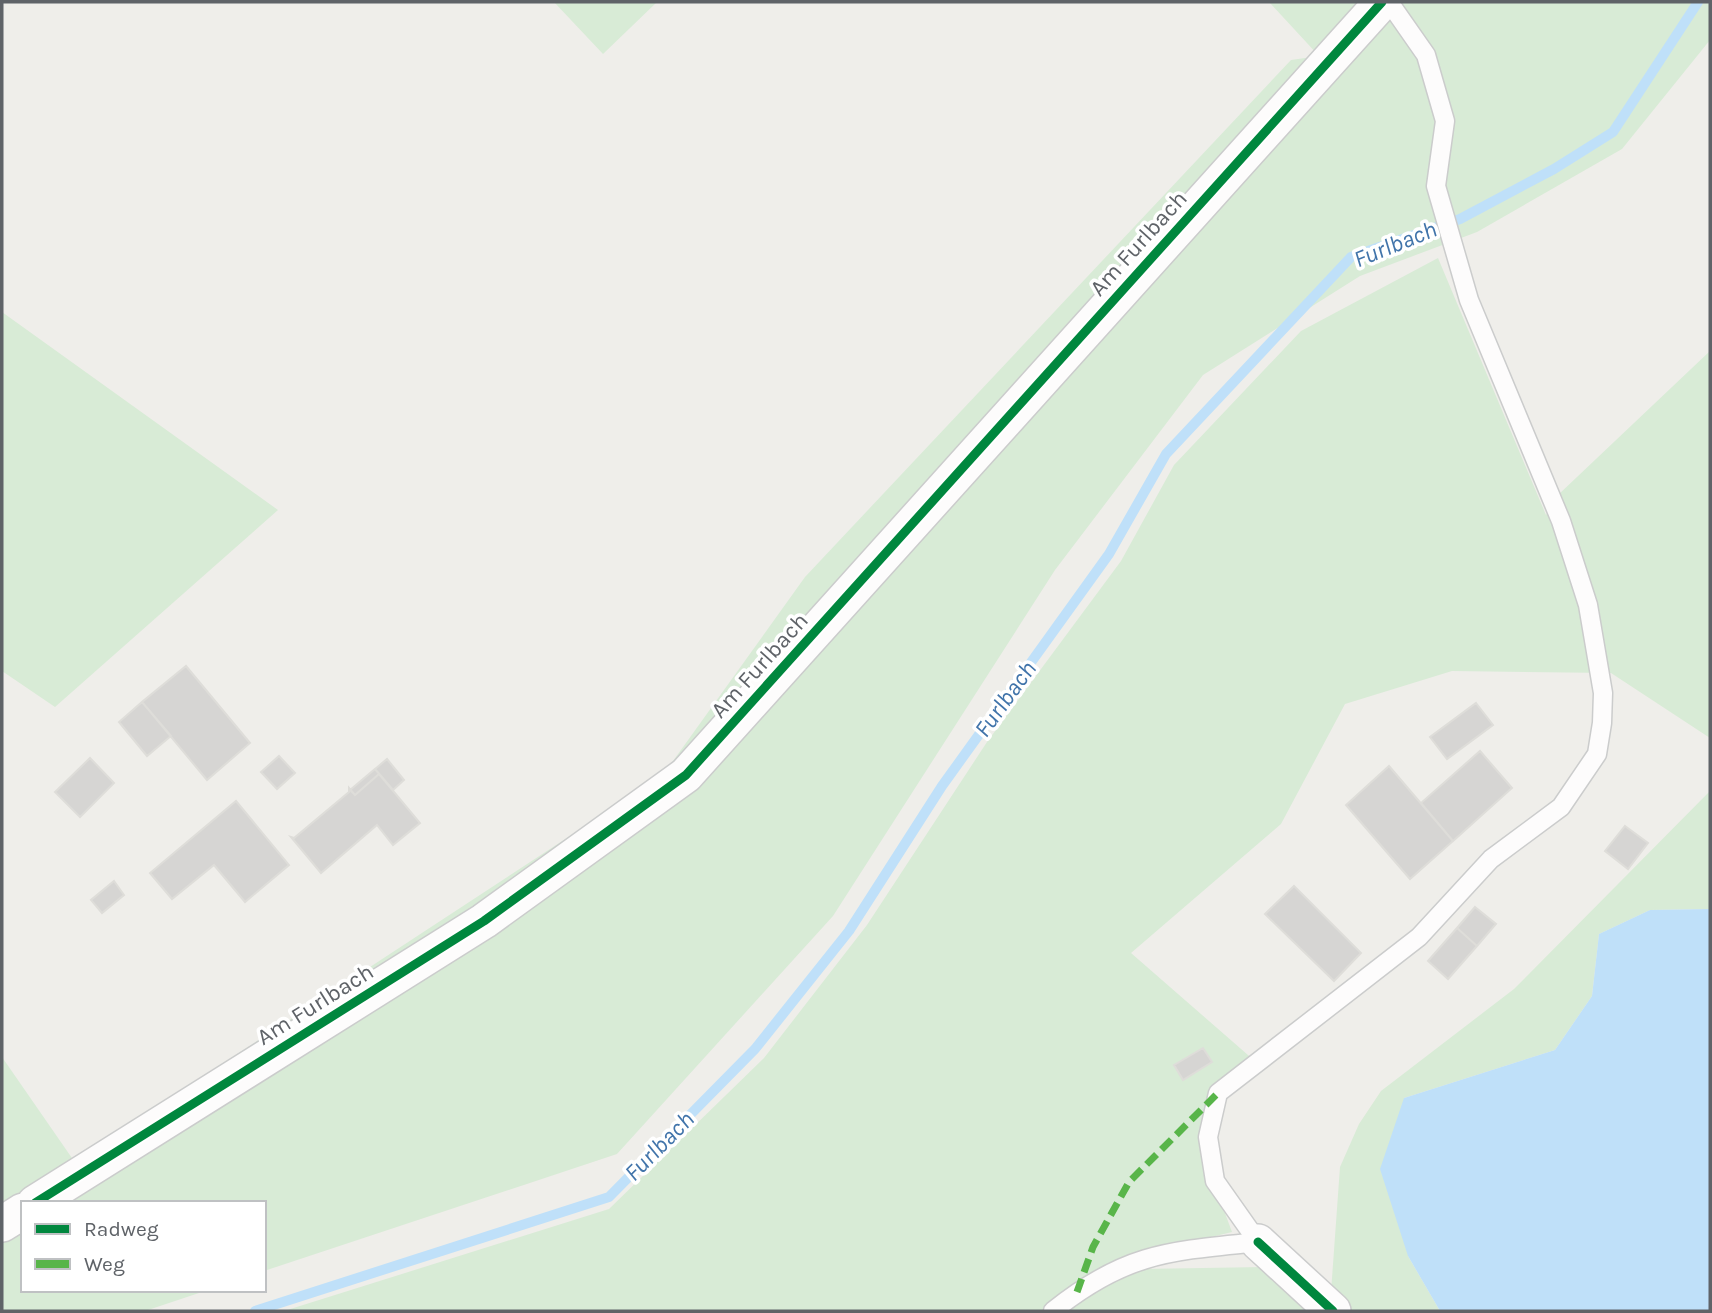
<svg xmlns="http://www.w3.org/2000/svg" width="1712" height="1313" viewBox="0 0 1712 1313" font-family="Karla,sans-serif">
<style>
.green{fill:#d8ebd6}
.water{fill:#bfe0f9}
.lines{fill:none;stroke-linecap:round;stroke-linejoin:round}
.stream{stroke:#bfe0f9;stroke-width:10}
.building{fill:#d6d5d3;stroke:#deddd9;stroke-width:2}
.lane-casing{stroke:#cbcccc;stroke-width:21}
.street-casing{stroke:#cbcccc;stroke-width:38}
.lane{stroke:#fdfcfc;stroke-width:18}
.street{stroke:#fdfcfc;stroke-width:35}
.quiet{stroke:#58b549;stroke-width:7;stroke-dasharray:14 7;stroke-linecap:butt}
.cycleway-casing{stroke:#fff;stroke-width:13}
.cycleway{stroke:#00873e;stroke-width:9}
.labels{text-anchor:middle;stroke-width:7;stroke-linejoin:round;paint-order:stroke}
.street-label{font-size:23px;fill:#5f6368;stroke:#fff}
.water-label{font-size:24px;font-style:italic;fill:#4174aa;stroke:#fff}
</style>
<rect width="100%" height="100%" fill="#efeeea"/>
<path class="green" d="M554,2H657L603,54Z
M1269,2H1710V40L1622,149L1477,232L1360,276L1203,375L1055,570L833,916L617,1154L264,1271V1203H23V1290H208L145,1311H2V1057L74,1161L663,775L805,577L1291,60L1319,56Z
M1438,258L1546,515L1558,495L1710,351V738L1611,673L1452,671L1345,704L1281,824L1131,953L1256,1062L1217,1092L1213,1181L1232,1232L1133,1256L1092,1276L1044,1311H284L609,1209L764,1058L867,925L987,742L1121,561L1174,465L1301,331Z
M2,312L278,510L55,707L2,671Z
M1710,791V909L1650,910L1599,934L1592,996L1555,1050L1404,1098L1408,1256L1440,1311H1353L1331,1292L1340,1167L1359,1124L1381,1091L1514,989Z
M1264,1267L1312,1311H1069L1098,1288L1141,1269Z"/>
<path class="water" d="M1710,909V1311H1440L1408,1256L1380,1169L1404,1098L1555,1050L1592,996L1599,934L1650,910Z"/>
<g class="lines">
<path class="stream" d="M255,1311L609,1197L755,1049L849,931L942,786L1109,554L1166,454L1351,257L1460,219L1554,169L1613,132L1698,2"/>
</g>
<path class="building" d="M186,666L250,743L207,780L142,702Z
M142,702L171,736L147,756L119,722Z
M1476,703L1493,725L1447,759L1430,737Z
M1480,751L1512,788L1453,841L1421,803Z
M279,756L295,773L277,789L261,772Z
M90,758L114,783L80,817L55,792Z
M387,759L404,780L393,790L375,769Z
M1389,766L1453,841L1410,879L1346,805Z
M375,769L379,774L355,795L350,790Z
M379,774L420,823L393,845L377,825L321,873L291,837L294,838L349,792V788L355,795Z
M236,801L289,865L245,902L214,865L172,899L150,873Z
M1625,826L1648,843L1628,869L1605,851Z
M114,881L124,895L102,913L91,900Z
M1294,886L1361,953L1334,981L1265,914Z
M1475,907L1496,924L1477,946L1457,928Z
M1457,928L1477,946L1448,979L1428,961Z
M1203,1048L1212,1062L1183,1080L1174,1065Z"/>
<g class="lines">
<defs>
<path id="lane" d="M1053,1311C1125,1253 1169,1251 1258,1242L1215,1181L1208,1137L1218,1093L1419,937L1491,859L1561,807L1597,754L1602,723L1603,693L1588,605L1561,521L1469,300L1436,186L1445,121L1426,55L1389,2"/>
<path id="street" d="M35,1203L484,921L686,775L1382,2
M2,1224L23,1211
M1258,1242L1333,1311"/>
</defs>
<use href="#lane" class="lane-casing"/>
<use href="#street" class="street-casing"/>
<use href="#lane" class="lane"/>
<use href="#street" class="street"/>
<path class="quiet" d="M1077,1292L1093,1247L1129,1182L1218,1093"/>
<defs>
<path id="cycleway" d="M35,1203L484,921L686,775L1382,2
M1258,1242L1333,1311"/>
</defs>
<use href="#cycleway" class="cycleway-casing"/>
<use href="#cycleway" class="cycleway"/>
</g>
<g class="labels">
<g class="street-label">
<text transform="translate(1138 243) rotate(-48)" y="8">Am Furlbach</text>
<text transform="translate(759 665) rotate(-48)" y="8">Am Furlbach</text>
<text transform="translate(315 1004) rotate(-32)" y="8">Am Furlbach</text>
</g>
<g class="water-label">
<text transform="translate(1395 244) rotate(-22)" y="8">Furlbach</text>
<text transform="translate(1005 699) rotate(-54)" y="8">Furlbach</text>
<text transform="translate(659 1146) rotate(-45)" y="8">Furlbach</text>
</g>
</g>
<rect width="1712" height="1313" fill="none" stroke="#5f6368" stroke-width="7"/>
<rect x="21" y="1201" width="245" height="91" fill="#ffffff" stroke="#bfc1c3" stroke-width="2"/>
<rect x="35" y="1224" width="35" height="10" fill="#00873e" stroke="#bfc1c3" stroke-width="2"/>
<text x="84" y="1236" font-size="21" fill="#5f6368">Radweg</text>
<rect x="35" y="1259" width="35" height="10" fill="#58b549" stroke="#bfc1c3" stroke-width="2"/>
<text x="84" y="1271" font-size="21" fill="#5f6368">Weg</text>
</svg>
